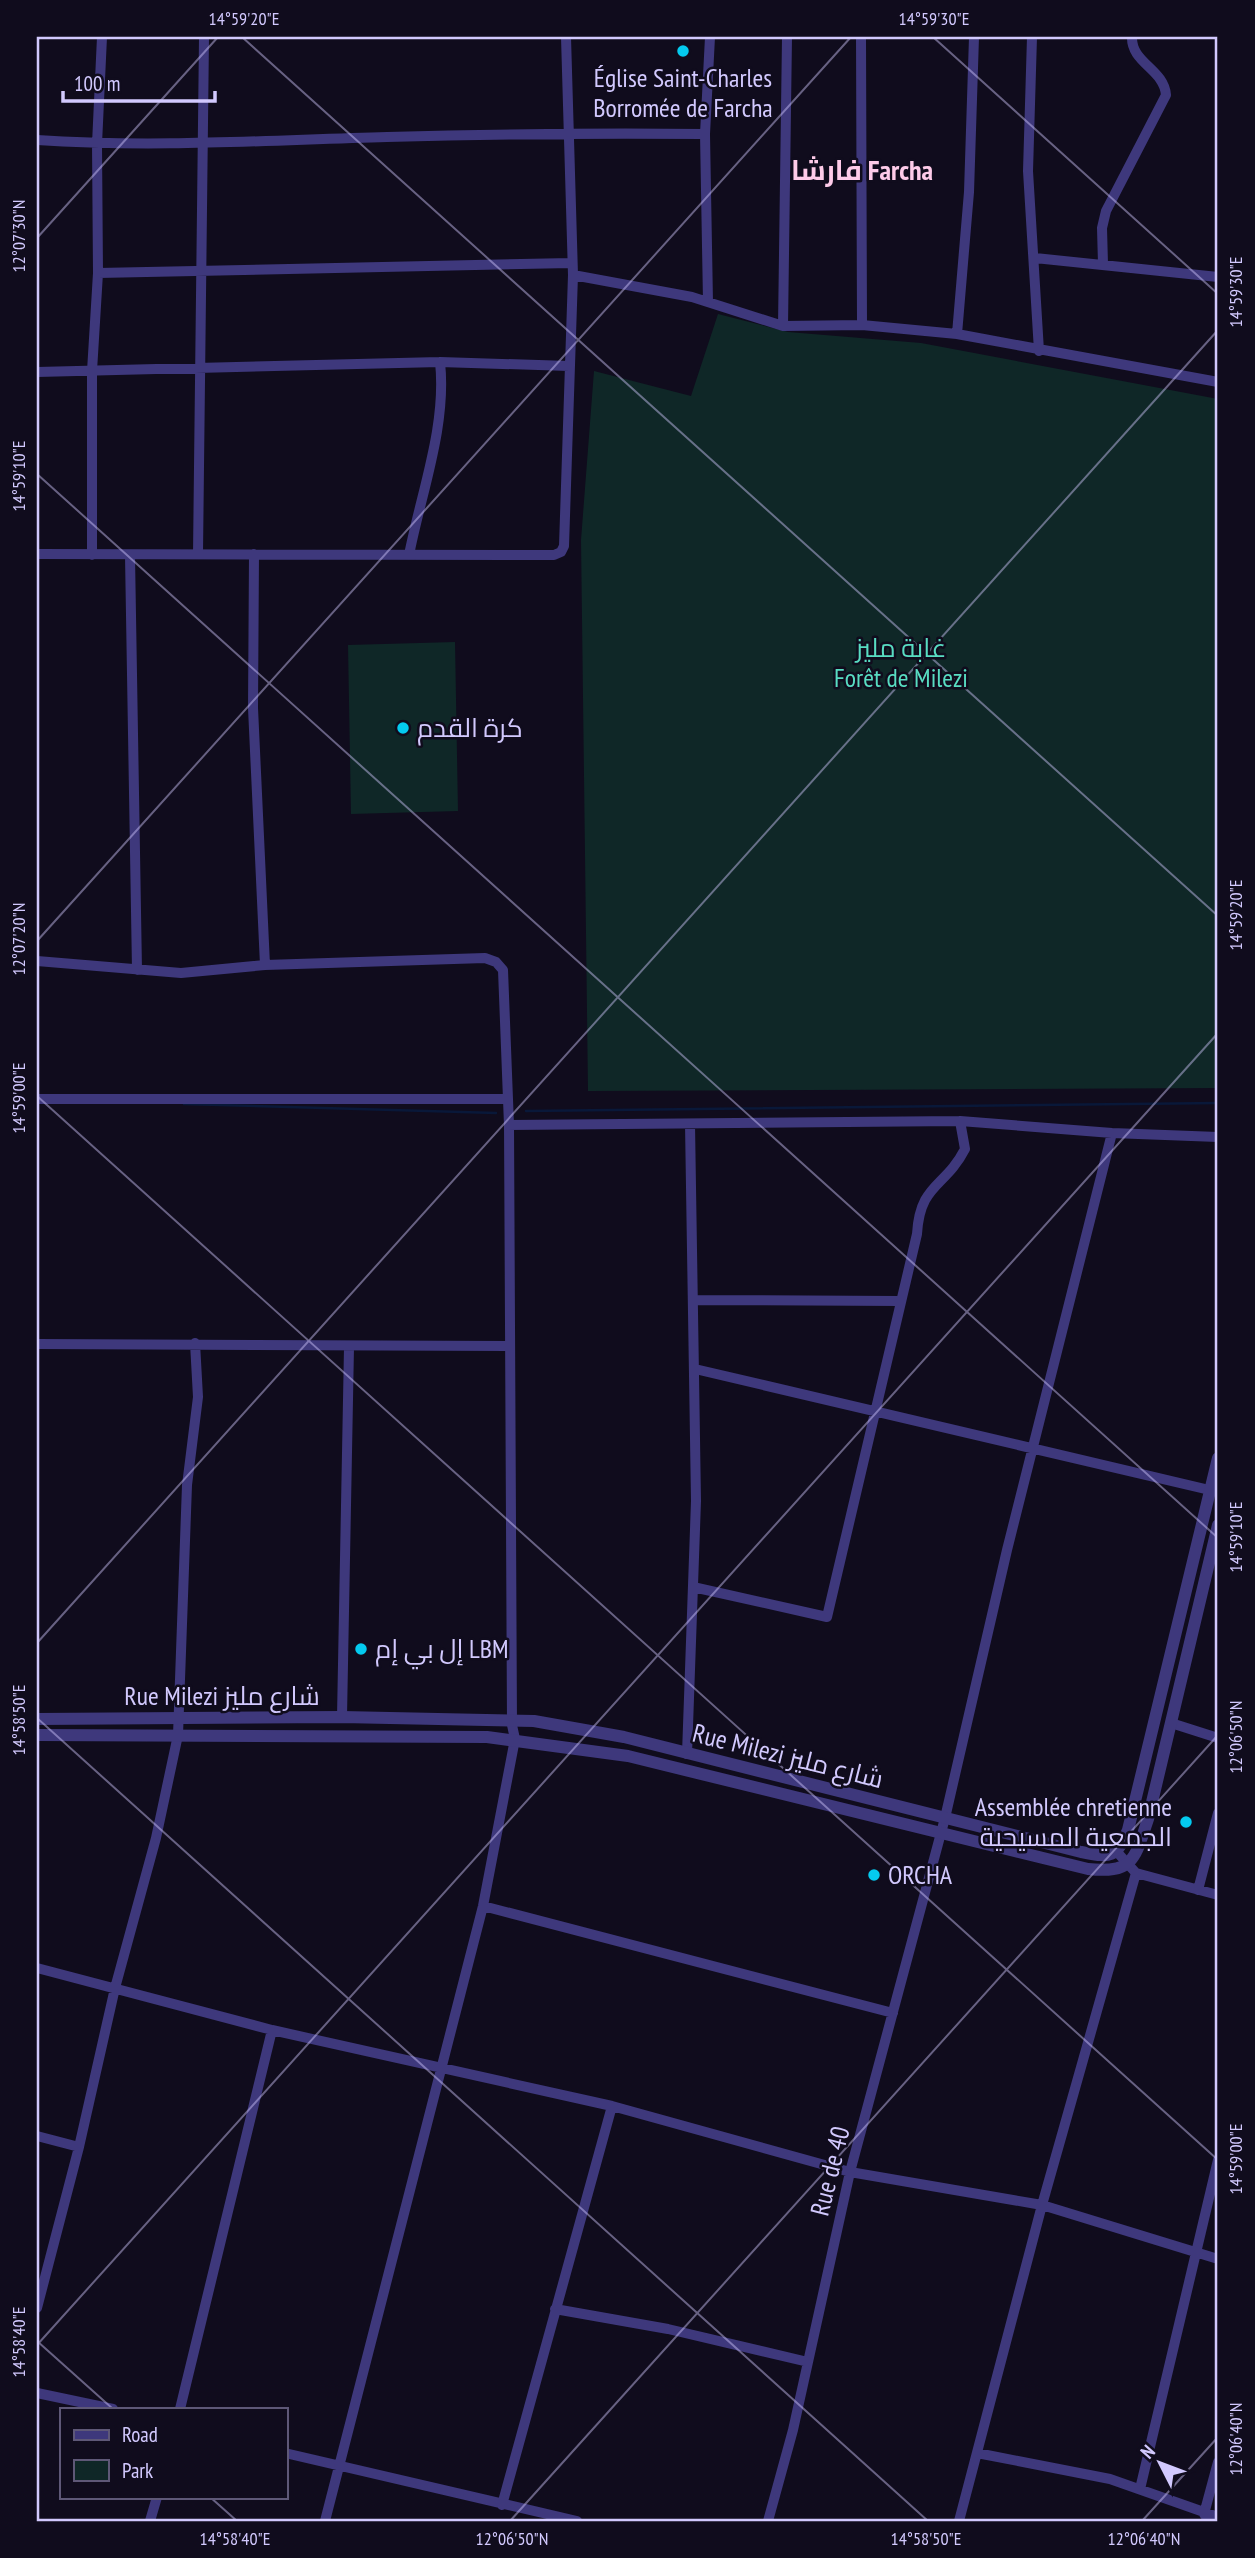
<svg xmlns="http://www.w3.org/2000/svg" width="1255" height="2558" viewBox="0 0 1255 2558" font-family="'PT Sans Narrow',Cairo,sans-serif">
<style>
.green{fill:#0f2727}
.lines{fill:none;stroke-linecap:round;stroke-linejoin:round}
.stream{stroke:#091839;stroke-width:2.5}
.minor{stroke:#3e387c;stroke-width:10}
.tertiary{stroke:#3e387c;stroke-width:12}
.ticks{fill:none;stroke:#d2c9fe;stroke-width:2;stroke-opacity:0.45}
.poi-dot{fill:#04caef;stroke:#100c1d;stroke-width:2.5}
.labels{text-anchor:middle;stroke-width:5;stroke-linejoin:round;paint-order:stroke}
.poi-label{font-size:26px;fill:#d2c9fe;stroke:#100c1d;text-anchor:start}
.park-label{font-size:26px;fill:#58dcc2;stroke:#100c1d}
.street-label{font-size:26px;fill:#d2c9fe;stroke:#100c1d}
.neighbourhood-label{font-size:28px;font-weight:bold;fill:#fecbe9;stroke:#100c1d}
.neatline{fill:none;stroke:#d2c9fe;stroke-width:2.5}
.ticks-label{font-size:18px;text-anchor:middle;fill:#d2c9fe}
</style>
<rect width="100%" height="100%" fill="#100c1d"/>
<path class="green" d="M718,314L788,332L921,343L1218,399V1088L588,1091L581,540L594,371L691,396Z
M455,642L458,811L351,814L348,645Z"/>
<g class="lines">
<path class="stream" d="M184,1104L496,1113
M526,1111L1218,1103"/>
<path class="minor" d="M861,37L862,325
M1032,37L1028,171L1039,351
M37,140C154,148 270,140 387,137C493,134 599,133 705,134
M1035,258L1218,277
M1103,264L1102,228L1106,211L1166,95C1164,69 1131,63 1132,37
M98,273L571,263
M573,275L692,297L783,326L862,325L957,334L1218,382
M708,302L705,134L710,37
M783,326L787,37
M957,334L969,192L974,37
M37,372L440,362L569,366
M37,554L554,555L561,552L564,546L573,275L566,37
M198,554L204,37
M254,554L253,708L265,965
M92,555V371L98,273L97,144L102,37
M409,555C421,493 447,426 440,362
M130,556L137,970
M37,961L181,973L265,965L485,958L496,962L503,970L509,1125L512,1725L515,1739L483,1906L325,2521
M37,1099H507
M509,1125L960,1121L1112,1133L1218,1137
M695,1300L900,1301
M37,1344L508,1346
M695,1369L1218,1492
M693,1587L827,1617L917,1234C920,1183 945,1188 965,1149L960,1121
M342,1717L349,1347
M1171,1723L1218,1738
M687,1754L696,1501L690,1124
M1117,1852L1136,1873L1218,1895
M1198,1890L1218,1813
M483,1906L893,2013
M37,1968L272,2030L612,2106L850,2172L1042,2205L1218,2259
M37,2136L79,2147
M37,2308L79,2147L115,1988L156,1838L178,1735L187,1485L198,1397L195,1343
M555,2309L668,2329L808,2362
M37,2393L113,2409
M180,2409L272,2030
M285,2453L577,2521
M977,2453L1110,2479L1218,2517
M1140,2489L1218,2160
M502,2505L612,2106
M1207,2518L1204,2514L1218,2462
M150,2521L157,2497
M768,2521L793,2430L850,2172L945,1818L1007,1550L1112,1133
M959,2521L1042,2205L1136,1873"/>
<path class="tertiary" d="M37,1719L342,1717L534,1721L624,1737L1081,1852C1109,1857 1116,1860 1128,1830L1218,1458
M37,1735L487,1737L628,1756L1088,1869C1134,1874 1135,1858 1148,1819L1218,1525"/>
</g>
<path class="ticks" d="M242,37L1218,916M933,37L1218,294M37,238L218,37M37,474L1218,1538M37,941L851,37M37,1096L1218,2160M37,1643L1218,330M37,1718L928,2521M37,2341L113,2409M37,2345L1218,1033M210,2497L237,2521M510,2521L1218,1735M1142,2521L1218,2437"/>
<g class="poi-dot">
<circle cx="683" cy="51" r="7"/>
<circle cx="403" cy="728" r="7"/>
<circle cx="361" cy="1649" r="7"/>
<circle cx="1186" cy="1822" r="7"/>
<circle cx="874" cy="1875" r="7"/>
</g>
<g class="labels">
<g class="poi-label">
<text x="683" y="87" text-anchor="middle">Église Saint-Charles<tspan x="683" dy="30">Borromée de Farcha</tspan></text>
<text x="417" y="737">كرة القدم</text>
<text x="375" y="1658">إل بي إم LBM</text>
<text x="1172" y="1816" text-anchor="end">Assemblée chretienne<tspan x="1172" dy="30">الجمعية المسيحية</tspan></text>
<text x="888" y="1884">ORCHA</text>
</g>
<g class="park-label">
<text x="901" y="657">غابة مليز<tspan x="901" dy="30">Forêt de Milezi</tspan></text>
</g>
<g class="street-label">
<text x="222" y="1705">Rue Milezi شارع مليز</text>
<text transform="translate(788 1756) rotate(14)" y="9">Rue Milezi شارع مليز</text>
<text transform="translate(830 2171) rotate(-76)" y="9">Rue de 40</text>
</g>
<g class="neighbourhood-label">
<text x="862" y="180">فارشا Farcha</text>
</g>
</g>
<rect width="1255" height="2558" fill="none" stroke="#100c1d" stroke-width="77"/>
<rect x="60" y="2408" width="228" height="91" fill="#100c1d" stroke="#5e5877" stroke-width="2"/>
<rect x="74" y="2430" width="35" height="10" fill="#3e387c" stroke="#5e5877" stroke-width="2"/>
<text x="122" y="2442" font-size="21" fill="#d2c9fe">Road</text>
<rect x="74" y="2460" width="35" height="21" fill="#0f2727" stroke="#5e5877" stroke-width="2"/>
<text x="122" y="2478" font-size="21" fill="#d2c9fe">Park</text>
<g transform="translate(1160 2463) rotate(312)" stroke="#100c1d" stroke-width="5" paint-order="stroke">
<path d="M0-5L12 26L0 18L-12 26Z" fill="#d2c9fe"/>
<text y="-10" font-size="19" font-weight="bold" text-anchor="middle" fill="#d2c9fe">N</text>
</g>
<path d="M63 91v10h152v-10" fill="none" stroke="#d2c9fe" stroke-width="3.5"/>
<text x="74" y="91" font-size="21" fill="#d2c9fe" stroke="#100c1d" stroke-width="5" paint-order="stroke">100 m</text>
<rect x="38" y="38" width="1178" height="2482" class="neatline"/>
<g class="ticks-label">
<text x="244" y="25">14°59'20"E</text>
<text x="934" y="25">14°59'30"E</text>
<text transform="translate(19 236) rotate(-90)" y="6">12°07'30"N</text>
<text transform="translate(1236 292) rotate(-90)" y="6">14°59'30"E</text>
<text transform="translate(19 476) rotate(-90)" y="6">14°59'10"E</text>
<text transform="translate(1236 915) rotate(-90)" y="6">14°59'20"E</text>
<text transform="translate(19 939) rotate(-90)" y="6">12°07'20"N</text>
<text transform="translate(19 1098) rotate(-90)" y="6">14°59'00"E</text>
<text transform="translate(1236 1537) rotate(-90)" y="6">14°59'10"E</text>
<text transform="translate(19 1720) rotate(-90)" y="6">14°58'50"E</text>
<text transform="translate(1236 1737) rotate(-90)" y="6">12°06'50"N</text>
<text transform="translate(1236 2159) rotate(-90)" y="6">14°59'00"E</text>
<text transform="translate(19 2342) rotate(-90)" y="6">14°58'40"E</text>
<text transform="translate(1236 2439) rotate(-90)" y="6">12°06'40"N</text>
<text x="235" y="2545">14°58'40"E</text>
<text x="512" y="2545">12°06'50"N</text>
<text x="926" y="2545">14°58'50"E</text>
<text x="1144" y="2545">12°06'40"N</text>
</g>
</svg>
